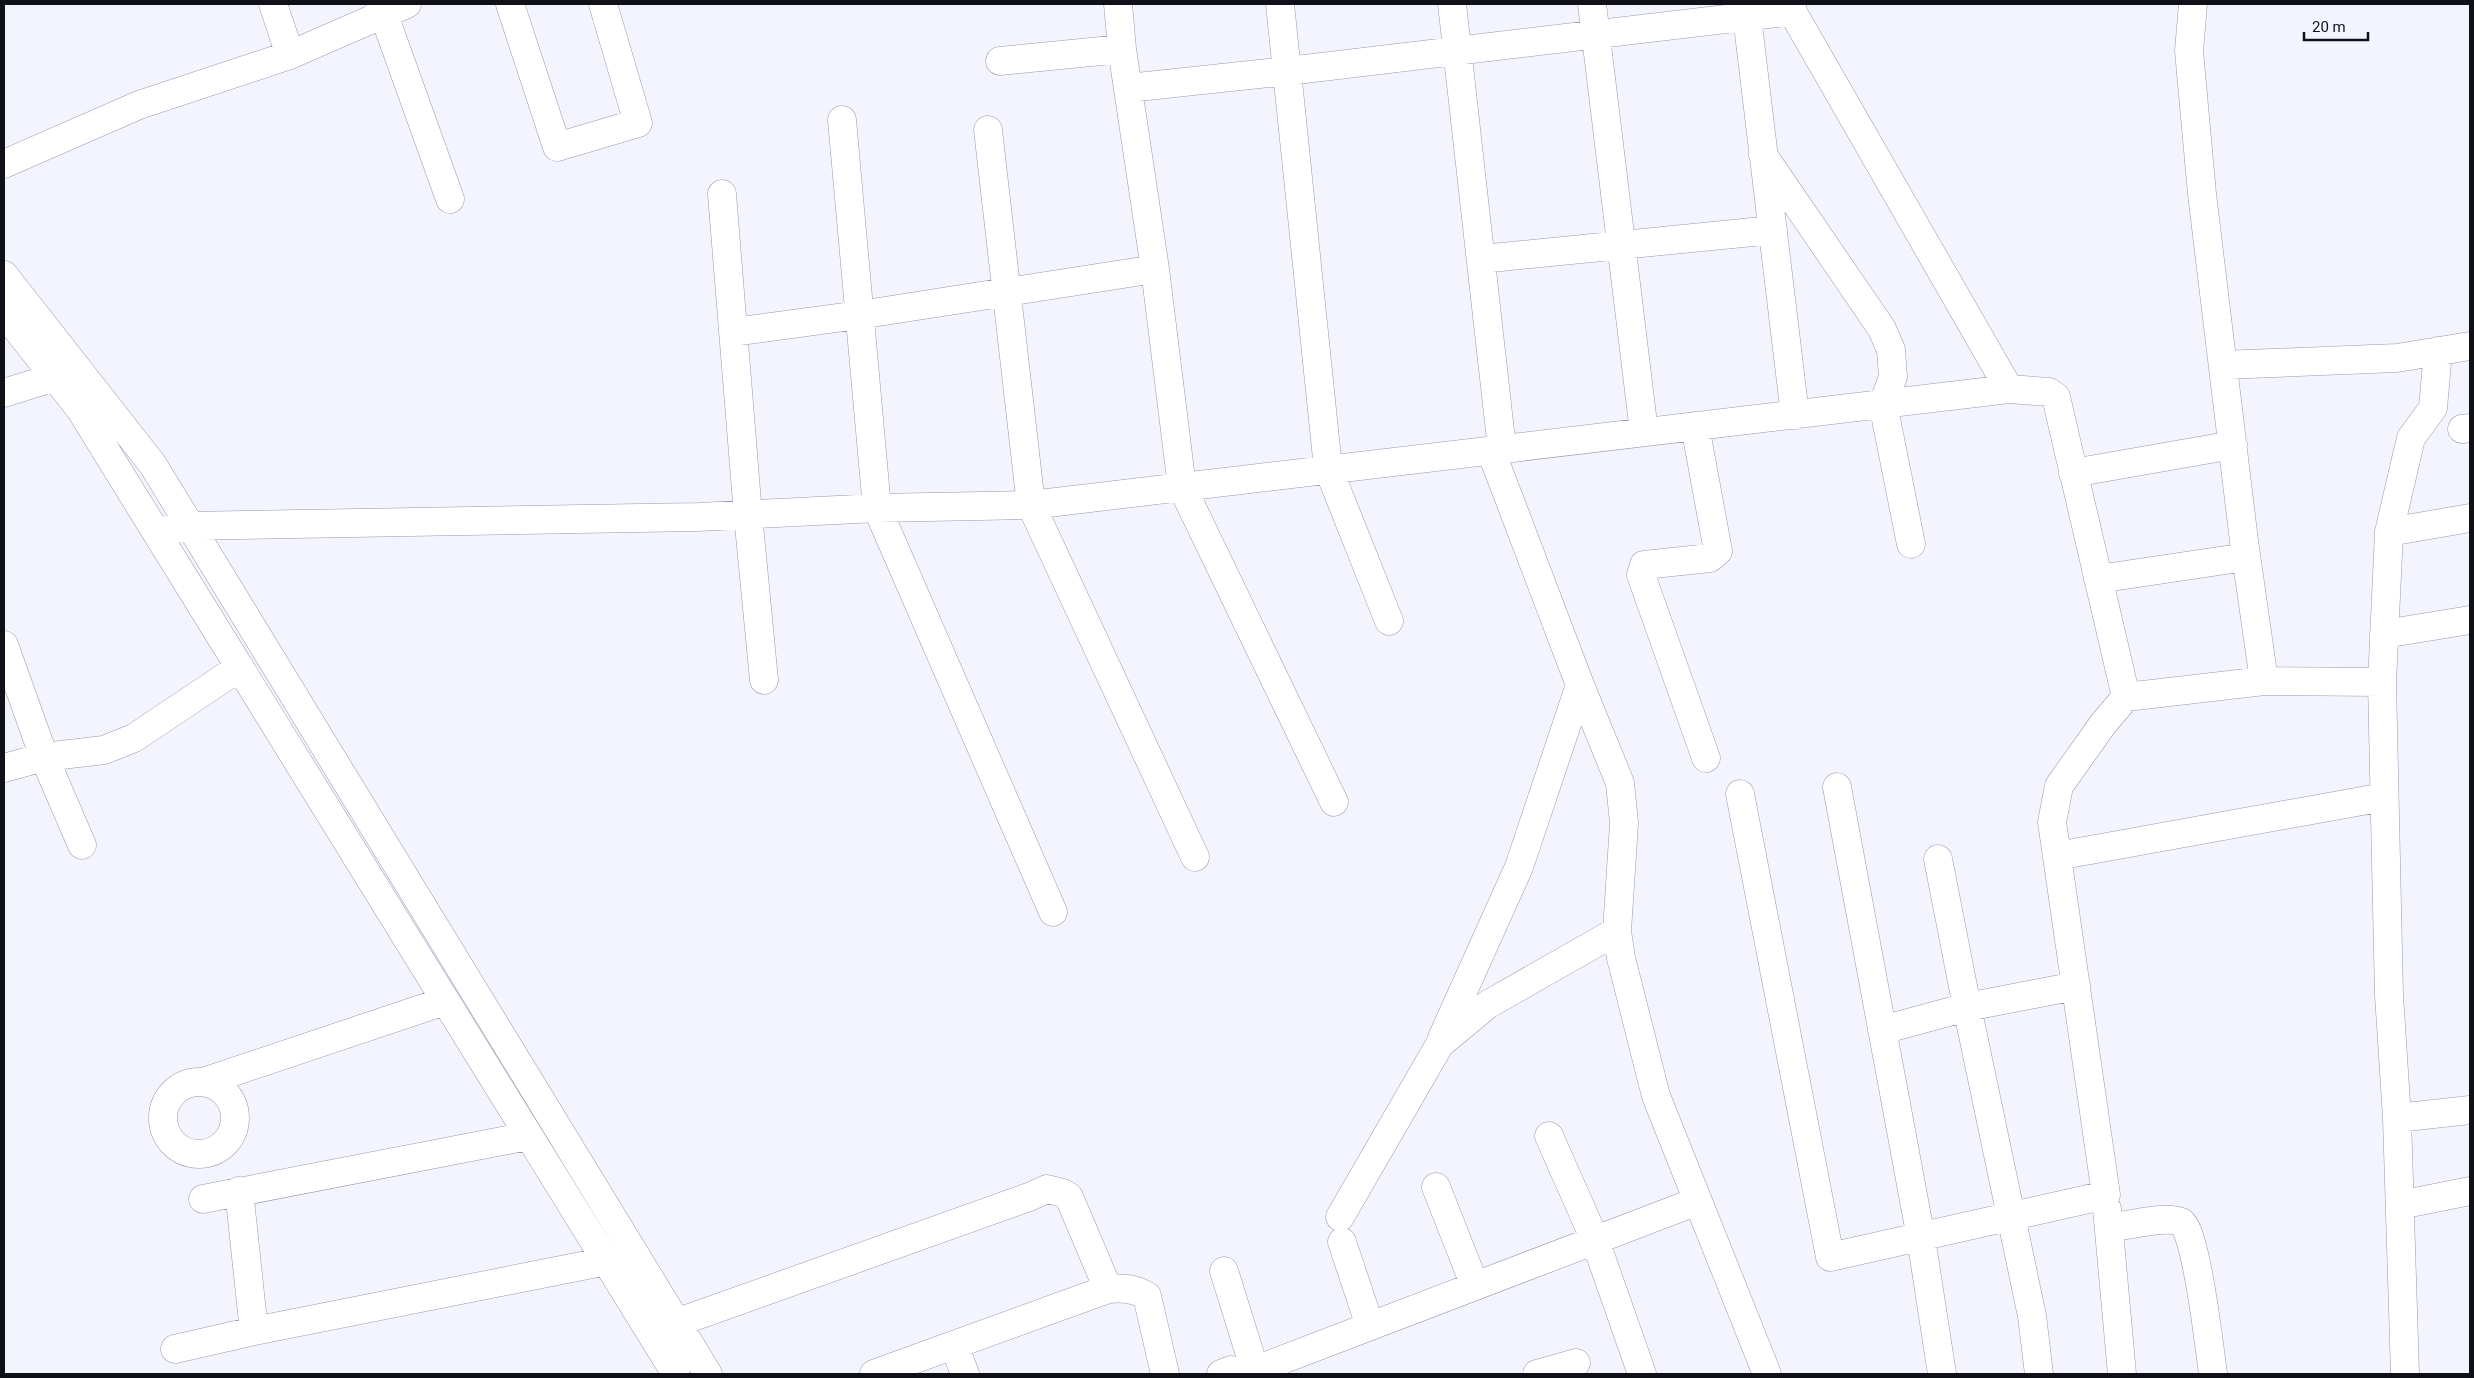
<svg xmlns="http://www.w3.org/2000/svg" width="2474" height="1378" viewBox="0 0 2474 1378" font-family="Roboto,sans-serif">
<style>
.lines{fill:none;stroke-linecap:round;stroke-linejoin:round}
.minor-casing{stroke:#9798b0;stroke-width:29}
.minor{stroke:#fff;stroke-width:28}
</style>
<rect width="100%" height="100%" fill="#f3f4fe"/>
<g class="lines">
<defs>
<path id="minor" d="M273,4L290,55
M380,4L450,199
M510,4L557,147L638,123L603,4
M1118,4L1122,49L1155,269L1182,487L1334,802
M1280,4L1328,468L1389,621
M1452,4L1502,449
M1592,4L1644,432
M2193,4L2189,51L2202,194L2244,541L2264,681L2382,682L2389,995L2397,1118L2405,1374
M1747,17L1795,415
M1000,61L1122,49
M1128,88L1288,71L1793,11
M842,120L877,508L1053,912
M988,130L1031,505L1195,857
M1763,155L1882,329L1891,350L1893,377L1883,404L1911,544
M4,164L139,105L290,55L407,4
M722,194L748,515L764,680
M1481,259L1773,230
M4,275L153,465L708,1374
M4,313L80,409L676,1374
M733,332L859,315L1155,269
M2223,365L2397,358L2470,346
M4,393L55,377
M1695,426L1718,551L1710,558L1644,565L1641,575L1706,758
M2462,429L2470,428
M1491,451L1580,685L1620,783L1624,823L1617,931L1621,958L1656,1096L1767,1374
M2073,473L2233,445
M156,532L188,526L698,517L877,508L1031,505L2009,389
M2389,532L2470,518
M2098,579L2246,557
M2384,634L2470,620
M4,645L44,757L82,845
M2382,682L2389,532L2411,438L2433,408L2438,351
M2126,697L2264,681
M4,768L44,757L104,750L134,738L240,667
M1837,787L1921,1238L1942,1374
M1740,794L1830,1257L2106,1195L2052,822L2059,786L2103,724L2126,697L2056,397L2049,392L2009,389L1788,4
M2057,856L2384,797
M1938,859L1967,1007L2032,1316L2039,1374
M1882,1030L1967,1007L2076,986
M1442,1038L1519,867L1580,685
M206,1081L445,1001
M163 1118a36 36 0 1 1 72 0a36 36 0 1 1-72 0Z
M2397,1118L2470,1110
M1549,1136L1595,1240L1642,1374
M1436,1187L1475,1286
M239,1191L254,1331
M203,1199L528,1136
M2400,1205L2470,1191
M2107,1209L2122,1374
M1340,1217L1440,1044L1487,1005L1617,931
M2109,1228C2126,1226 2166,1215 2181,1222C2196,1229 2210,1352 2213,1374
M1342,1242L1370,1326
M1224,1271L1256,1374
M676,1323L1029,1197L1047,1189L1063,1193L1069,1197L1108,1289
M954,1345L965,1374
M175,1349L254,1331L607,1261
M874,1374L1108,1289C1123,1288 1134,1288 1147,1296L1165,1374
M1221,1374L1231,1370L1238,1371L1240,1374
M1245,1374L1682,1207
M1537,1374L1576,1363"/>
</defs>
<use href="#minor" class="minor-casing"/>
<use href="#minor" class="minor"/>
</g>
<rect width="2474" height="1378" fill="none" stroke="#101019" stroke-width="10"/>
<path d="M2304 32v8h64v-8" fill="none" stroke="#101019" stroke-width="2.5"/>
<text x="2312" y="32" font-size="15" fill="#101019" stroke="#f3f4fe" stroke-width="4" paint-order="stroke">20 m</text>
</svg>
